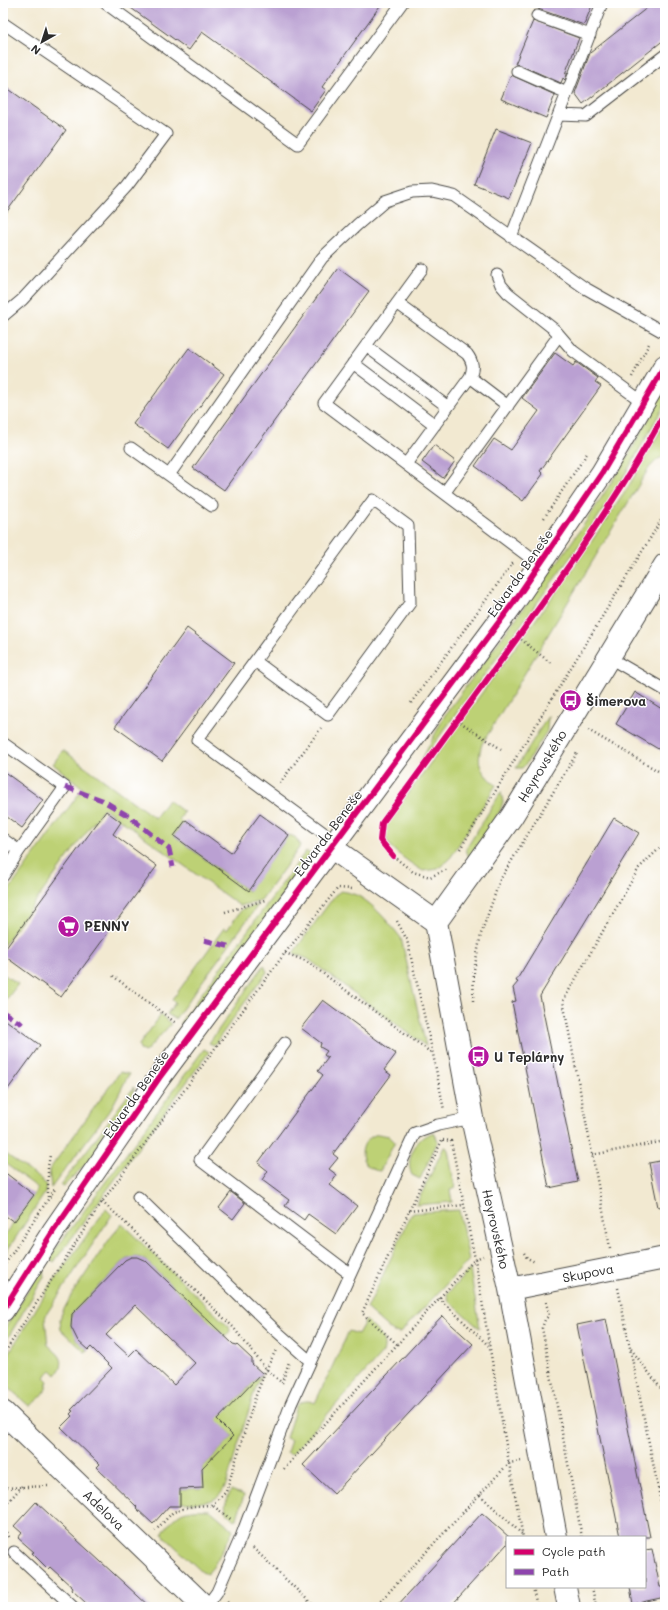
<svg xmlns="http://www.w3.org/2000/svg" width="668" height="1610" viewBox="0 0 668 1610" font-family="Mali,sans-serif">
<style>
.green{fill:#bdd174;stroke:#747e50}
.building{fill:#baa0d2;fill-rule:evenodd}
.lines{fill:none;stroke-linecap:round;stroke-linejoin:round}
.service-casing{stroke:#494844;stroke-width:13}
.minor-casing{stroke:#494844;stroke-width:24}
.tertiary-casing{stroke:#494844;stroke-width:24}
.path{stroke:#494844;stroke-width:2.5;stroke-dasharray:1 3;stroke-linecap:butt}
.service{stroke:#fff;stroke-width:11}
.minor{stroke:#fff;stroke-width:22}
.tertiary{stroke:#fff;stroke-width:22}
.quiet{stroke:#8e44ad;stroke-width:5;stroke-dasharray:10 5;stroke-linecap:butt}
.cycleway-casing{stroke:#fff;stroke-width:8}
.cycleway{stroke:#d6006c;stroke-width:6}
.labels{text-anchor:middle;stroke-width:3;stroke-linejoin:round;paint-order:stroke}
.street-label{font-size:13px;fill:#2b2b2b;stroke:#fff}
.poi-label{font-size:13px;font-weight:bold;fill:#2b2b2b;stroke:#fff;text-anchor:start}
</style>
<rect width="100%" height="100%" fill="#fff"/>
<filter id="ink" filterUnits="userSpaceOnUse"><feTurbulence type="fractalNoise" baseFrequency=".025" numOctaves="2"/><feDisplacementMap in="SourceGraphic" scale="8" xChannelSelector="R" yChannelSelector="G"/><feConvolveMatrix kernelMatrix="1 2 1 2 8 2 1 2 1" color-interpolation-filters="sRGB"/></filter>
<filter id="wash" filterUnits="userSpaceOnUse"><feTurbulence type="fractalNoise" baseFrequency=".012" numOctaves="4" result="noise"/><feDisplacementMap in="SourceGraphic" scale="16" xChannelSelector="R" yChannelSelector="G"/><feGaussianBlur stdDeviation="0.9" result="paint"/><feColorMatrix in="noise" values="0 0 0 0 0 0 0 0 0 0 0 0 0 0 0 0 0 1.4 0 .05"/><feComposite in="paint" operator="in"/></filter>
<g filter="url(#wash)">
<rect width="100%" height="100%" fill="#f2e9d1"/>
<path class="green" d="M665,387V404L618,487L583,540L420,763L445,715L564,553L591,514L631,451Z
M665,422V456L658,459L649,468L482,744C476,764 480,772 496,785L451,857L438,869L423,871C415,866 390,850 387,841C384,835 386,829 387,822L570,573L627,489Z
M548,716L547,731L526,764L522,768H516Z
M63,750L155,818L168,800L184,812L179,820L183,823L174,836L248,891L289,835L295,837L300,844L299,848L261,900L240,906L104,808L3,946V898L83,788L53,764Z
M501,792L503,802L500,811L469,858L466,849Z
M306,851L313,856L186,1027L180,1023Z
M341,891C345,892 351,893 356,895C371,901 391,925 401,938L426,1046L308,959L293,953L335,895Z
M258,905L175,1019L167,1014L175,1003L172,1000L224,928L227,930L242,909Z
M264,965L267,972L214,1045L209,1043Z
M3,974L18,984L3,1004Z
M161,1015L171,1024L145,1052L140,1050L139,1045Z
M204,1049L209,1052L54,1262L49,1258Z
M120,1072L129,1074L112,1107L51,1188L49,1170Z
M134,1087L133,1099L95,1155L64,1186L61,1185Z
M434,1132L438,1141L420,1179L412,1175C406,1163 412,1147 422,1138C425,1135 430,1134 434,1132Z
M378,1134L389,1136L395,1142L380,1171C357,1169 356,1140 378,1134Z
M444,1147H446L448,1150L455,1188L450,1190L452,1202L416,1205Z
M3,1152L42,1180L46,1185L45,1193L3,1257V1238L38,1188L3,1162Z
M106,1209L112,1215L47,1313L45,1318L48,1345C59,1355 68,1360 56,1375L51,1370L44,1377L48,1381C46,1385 47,1387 45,1391C42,1397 35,1402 29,1406L9,1388L3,1381V1363L50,1286Z
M459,1210L469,1260L400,1333L393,1332L367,1309L412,1213Z
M122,1224L229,1327L230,1331L225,1337L146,1261C139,1256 133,1256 125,1260L71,1315L74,1317L71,1327L78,1335L75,1338L88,1350L85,1352L61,1330L60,1319L62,1313L72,1294L111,1237Z
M43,1267L44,1277L3,1346V1331Z
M470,1269L480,1328L478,1327L449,1301L447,1294Z
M366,1320C375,1330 388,1338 383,1352L292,1454L287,1452L291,1440L286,1438L296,1406C302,1400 308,1400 315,1403L349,1331L358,1334Z
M262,1373L253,1396L226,1485C223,1490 221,1495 216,1498C204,1505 183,1502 169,1503L182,1489L202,1488V1468L233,1436L211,1415L236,1401Z
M231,1490L244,1495L237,1518L234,1520C221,1508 225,1505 231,1490Z
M210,1510L230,1527L233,1531L213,1567L207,1574L202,1572L165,1537L163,1533C167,1525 178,1512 187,1511C194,1509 203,1510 210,1510Z"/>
<g id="blocks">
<path class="building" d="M124,3H382L322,87L326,90L311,111L202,32L189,50Z
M541,3H593L584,25L538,9Z
M653,3H665V39L583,104L575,93L590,53Z
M533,21L579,38L565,74L568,72L565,80L563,78L561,83L520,65L515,64Z
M511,75L555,95L546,118L501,99Z
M3,85L66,130L3,217Z
M496,129L532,143L509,198L474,184Z
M338,268L369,291L224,490L193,468Z
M189,348L224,374L168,449L133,424Z
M555,353L573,366L576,362L598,378L595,382L601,386L540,471L543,474L523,501L475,466L494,439L511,450L539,411L522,398Z
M434,445L455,461L443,478L422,462Z
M187,628L234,663L162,761L115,727Z
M635,692L665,711V753L616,724Z
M3,771L43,800L22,828L3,814Z
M106,811L121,822L113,834L157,866L61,997L3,955V952Z
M260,814L289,835L249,891L174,836L186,820L231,853Z
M614,818L639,833L540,996L578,1182L549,1188L512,1002L516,1001L513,988L518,982L516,981Z
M323,1000L396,1054L384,1070L391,1075L333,1154L338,1158L329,1169L337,1175L330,1185L357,1206L336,1234L308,1214L304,1220L285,1206L289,1200L262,1180L268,1171L258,1163L323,1075L318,1071L328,1058L324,1055L327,1051L320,1047L321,1043L301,1028Z
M3,1018L40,1045L3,1096Z
M665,1160V1206L658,1207L649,1163Z
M3,1171L34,1195L14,1222L3,1214Z
M231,1192L245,1203L233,1219L219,1208Z
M131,1257H137L146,1261L233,1344L237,1345L252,1359V1364L262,1373L217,1420L233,1436L202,1468L203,1488L180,1489V1506H169L153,1524L136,1508L137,1507L96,1467L99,1464L61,1427L72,1416L70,1414L73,1411L71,1410L112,1368L91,1347L88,1350L78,1341L71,1327L72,1314L125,1260ZM135,1305L195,1363L174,1385L136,1349L129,1356L106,1335Z
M442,1316L473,1344L334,1494L303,1465Z
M606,1319L650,1537H620L577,1325Z
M36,1502L76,1539L150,1607H90L87,1604L72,1590L73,1588L50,1567L48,1569L32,1553L34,1552L18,1538L22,1533L14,1526Z
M482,1513L509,1537H507V1544L450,1607H396Z
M652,1549L660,1587H665V1597L633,1604L630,1587H645V1550Z"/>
</g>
</g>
<g filter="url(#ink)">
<use href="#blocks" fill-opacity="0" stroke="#494844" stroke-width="1"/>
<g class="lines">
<defs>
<path id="service" d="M105,3L298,144L402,3
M537,16L590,35
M3,23L166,134L127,186L22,300L3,316
M517,71L567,93
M559,115L586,116L665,55
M511,237L602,3
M422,269L324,403L540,565
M497,275L501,285L508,293L555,330L573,351L644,403
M397,303L467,354C473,362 474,368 470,377L406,464
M366,346L448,407
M353,363L435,425
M470,377L508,406
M131,448L212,506
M169,475L322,258L357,225L385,201L412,192L432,191L454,196L585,288L665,333
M445,492L559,335
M608,657L665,690
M255,661L328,715L410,603L408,526L373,500L197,740L336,842
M3,743L65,787L19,851
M3,839L19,851L3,876
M285,1043L200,1160L350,1274
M138,1197L274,1329L310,1361
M14,1552L73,1607
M206,1607L217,1592L241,1537L291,1404L415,1133L438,1125L472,1118"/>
<path id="minor" d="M332,848L436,922L472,1118L510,1289L556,1537
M436,922L512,816L665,565
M510,1289L665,1258
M3,1412L205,1607
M565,1587L569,1607"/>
<path id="tertiary" d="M3,1310L54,1230L159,1078L514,602L602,473L665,366"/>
</defs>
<use href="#service" class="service-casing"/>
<use href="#minor" class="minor-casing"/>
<use href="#tertiary" class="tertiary-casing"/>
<path class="path" d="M632,377L650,342
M544,518L588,452
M518,637L552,664
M411,703L513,563
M457,720L501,749
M588,730L665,775
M280,783L321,728
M460,849L665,514
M393,856L413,872L430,877L448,869
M225,912L265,900
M397,921L407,940L433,1054L444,1110
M285,953L306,961L433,1054
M113,976L176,1023
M473,1001L474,970L481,934L500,880L577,753
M443,1140L451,1141L475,1259L509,1463L523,1537
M592,1155L665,1141
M48,1197V1167L50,1155
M102,1202L116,1214L233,1327L266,1369L282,1383
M409,1211L464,1205
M610,1248L563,1001L639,868L665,843
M524,1253L527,1258L535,1262
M3,1267L55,1189
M618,1288L665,1523
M439,1298L489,1346
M546,1302L549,1315L545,1320L542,1328L582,1537
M397,1344L362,1313L442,1140
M631,1349L665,1394
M3,1355L102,1202L285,953L338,888L353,889
M282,1383L289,1362
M284,1469L475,1259L483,1256
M3,1488L49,1486
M480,1495L522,1534
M212,1505L226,1492L255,1398L265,1372L276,1350
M3,1508L22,1486
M3,1525L9,1539
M155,1531L173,1512L193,1506L212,1505L232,1520
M253,1548L315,1607
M533,1587L537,1607
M592,1587L596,1607
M227,1602L232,1607
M375,1607L509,1463L521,1461
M657,1607L665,1600"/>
<use href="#service" class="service"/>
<use href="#minor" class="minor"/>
<use href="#tertiary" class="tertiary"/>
<path class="quiet" d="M65,787L102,800L130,817L169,849L173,867
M204,940L231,947
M3,1012L20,1023L22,1021"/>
<defs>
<path id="cycleway" d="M393,856L380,840L382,823C423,767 464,711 505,655C562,577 618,498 665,413
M3,1310L54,1230L159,1078L514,602L602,473L665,366"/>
</defs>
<use href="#cycleway" class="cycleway-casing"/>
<use href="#cycleway" class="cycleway"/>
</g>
</g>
<defs>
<symbol id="bus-disc" viewBox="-11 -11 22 22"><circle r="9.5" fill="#b5179e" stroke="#fff"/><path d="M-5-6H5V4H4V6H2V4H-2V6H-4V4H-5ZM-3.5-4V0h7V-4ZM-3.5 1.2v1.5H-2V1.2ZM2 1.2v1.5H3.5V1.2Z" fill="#fff"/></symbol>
<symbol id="supermarket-disc" viewBox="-11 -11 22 22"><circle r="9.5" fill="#b5179e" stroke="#fff"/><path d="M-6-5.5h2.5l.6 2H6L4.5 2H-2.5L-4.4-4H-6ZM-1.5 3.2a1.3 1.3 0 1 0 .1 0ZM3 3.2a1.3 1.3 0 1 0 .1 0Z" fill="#fff"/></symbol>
</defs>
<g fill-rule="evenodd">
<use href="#bus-disc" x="558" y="688" width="25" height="25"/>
<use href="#supermarket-disc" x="56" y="914" width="25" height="25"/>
<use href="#bus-disc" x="466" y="1044" width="25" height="25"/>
</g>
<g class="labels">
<g class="street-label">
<text transform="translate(520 573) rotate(-55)" y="5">Edvarda Beneše</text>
<text transform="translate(542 766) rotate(-59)" y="5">Heyrovského</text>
<text transform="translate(328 833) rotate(-53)" y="5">Edvarda Beneše</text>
<text transform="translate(136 1094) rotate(-55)" y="5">Edvarda Beneše</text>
<text transform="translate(496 1229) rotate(77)" y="5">Heyrovského</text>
<text transform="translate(588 1273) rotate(-11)" y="5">Skupova</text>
<text transform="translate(104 1510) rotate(44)" y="5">Adelova</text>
</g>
<g class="poi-label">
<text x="586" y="706">Šimerova</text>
<text x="84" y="931">PENNY</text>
<text x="494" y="1062">U Teplárny</text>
</g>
</g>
<rect width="668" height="1610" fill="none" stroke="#fff" stroke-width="16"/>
<rect x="506" y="1536" width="140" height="52" fill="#ffffff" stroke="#aaaaaa"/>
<rect x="514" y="1549" width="20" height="6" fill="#d6006c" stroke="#aaaaaa"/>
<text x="542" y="1556" font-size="12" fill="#2b2b2b">Cycle path</text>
<rect x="514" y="1569" width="20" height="6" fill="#8e44ad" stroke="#aaaaaa"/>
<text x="542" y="1576" font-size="12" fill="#2b2b2b">Path</text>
<g transform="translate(42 42) rotate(219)" stroke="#ffffff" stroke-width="3" paint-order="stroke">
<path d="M0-3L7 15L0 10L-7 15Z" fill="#2b2b2b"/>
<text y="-6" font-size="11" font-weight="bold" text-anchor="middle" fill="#2b2b2b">N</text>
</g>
</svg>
